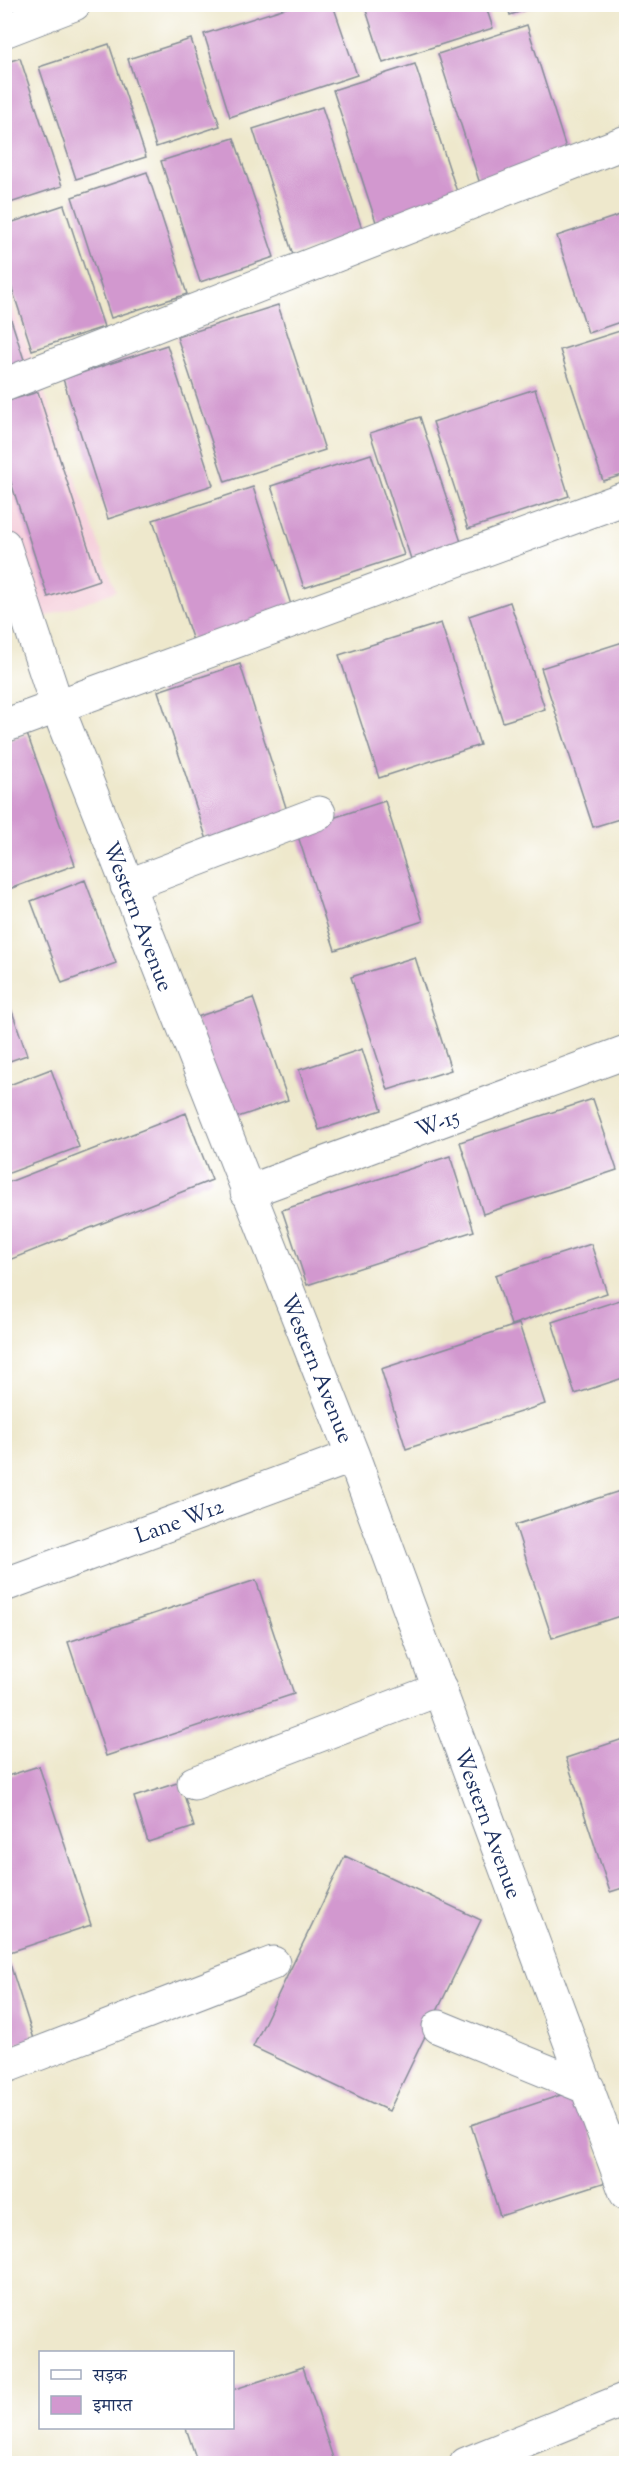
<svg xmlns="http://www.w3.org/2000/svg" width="631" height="2468" viewBox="0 0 631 2468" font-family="'Sorts Mill Goudy','Noto Serif Devanagari',serif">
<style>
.built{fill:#f5cfdb}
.building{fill:#d298cf}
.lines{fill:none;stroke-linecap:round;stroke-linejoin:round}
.minor-casing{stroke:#848c95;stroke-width:35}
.minor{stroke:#fff;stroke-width:33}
.labels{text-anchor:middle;stroke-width:4.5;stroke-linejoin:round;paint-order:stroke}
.street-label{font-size:22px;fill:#1b2f5e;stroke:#fff}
</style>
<rect width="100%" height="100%" fill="#fff"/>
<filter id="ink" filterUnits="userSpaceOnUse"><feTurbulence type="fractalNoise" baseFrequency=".0167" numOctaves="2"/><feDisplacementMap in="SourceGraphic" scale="12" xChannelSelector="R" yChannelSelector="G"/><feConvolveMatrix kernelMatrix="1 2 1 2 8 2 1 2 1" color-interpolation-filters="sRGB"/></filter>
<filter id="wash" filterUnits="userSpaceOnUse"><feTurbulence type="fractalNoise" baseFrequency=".008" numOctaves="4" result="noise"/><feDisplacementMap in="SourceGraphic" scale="24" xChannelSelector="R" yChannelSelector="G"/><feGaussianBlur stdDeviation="1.35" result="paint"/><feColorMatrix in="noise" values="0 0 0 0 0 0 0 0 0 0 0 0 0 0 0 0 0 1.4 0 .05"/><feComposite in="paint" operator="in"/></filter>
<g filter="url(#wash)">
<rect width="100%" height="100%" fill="#eee8cc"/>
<path class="built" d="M4,281L116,591L37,620L5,515Z"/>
<g id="blocks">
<path class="building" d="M4,4H60L4,24Z
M364,4H485L493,28L383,63Z
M507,4H539L540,5L510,15Z
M295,5H333L357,75L230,117L204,34Z
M527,25L570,161L482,190L438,54Z
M191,39L220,126L156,147L128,59Z
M109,44L146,157L76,179L39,67Z
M20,58L62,186L4,205V63Z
M415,64L458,195L376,222L333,90Z
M322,107L363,232L293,255L253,129Z
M234,138L274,257L200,282L161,161Z
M147,172L187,294L111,318L72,197Z
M64,205L104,327L32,350L4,264V225Z
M626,213V320L588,333L557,236Z
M5,301L28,372L5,380Z
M278,305L325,450L225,482L177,337Z
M626,329V474L603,481L560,350Z
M167,345L213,485L108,519L63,379Z
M535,389L569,496L468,529L433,422Z
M38,392L99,580L48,597L4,461V402Z
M420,417L461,542L411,559L370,433Z
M371,454L404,555L304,588L271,486Z
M253,487L294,614L195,647L153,520Z
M510,602L545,709L503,722L469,616Z
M441,623L480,745L379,778L339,655Z
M626,641V817L593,827L541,668Z
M240,664L290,820L209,846L158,691Z
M27,734L75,865L4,891V743Z
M385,801L423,921L335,950L296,830Z
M85,880L116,963L62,983L31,901Z
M415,957L451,1070L388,1090L351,977Z
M4,988L27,1055L4,1063Z
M253,998L288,1100L229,1120L194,1018Z
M362,1049L382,1110L319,1130L299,1070Z
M51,1069L79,1147L4,1175V1087Z
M593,1099L617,1170L483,1214L460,1142Z
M186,1113L212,1180L4,1262V1184Z
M450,1156L474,1231L307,1285L282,1210Z
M591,1244L607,1293L511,1325L495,1275Z
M626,1298V1377L575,1394L552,1322Z
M519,1324L545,1404L406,1449L381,1369Z
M626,1489V1614L552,1638L515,1525Z
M256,1580L294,1694L106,1756L68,1642Z
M626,1738V1887L610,1892L566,1758Z
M39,1766L91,1925L4,1954V1777Z
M180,1782L194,1827L148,1842L134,1797Z
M345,1856L481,1920L389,2111L253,2047Z
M10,1964L34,2039L4,2048V1966Z
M576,2090L606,2182L500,2216L471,2125Z
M303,2367L335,2464H198L186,2428H232V2390Z"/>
</g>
</g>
<g filter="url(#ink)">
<use href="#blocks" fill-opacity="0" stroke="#848c95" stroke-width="1.5"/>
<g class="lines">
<defs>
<path id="minor" d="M4,31L74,4
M4,385L626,142
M4,545L57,706L353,1456L626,2193
M4,726L626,498
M127,886L319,813
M247,1192L626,1052
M4,1585L353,1456
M194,1783L440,1689
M439,2027L588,2088
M4,2067L273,1963
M466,2464L626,2399"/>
</defs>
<use href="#minor" class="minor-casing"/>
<use href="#minor" class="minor"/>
</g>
</g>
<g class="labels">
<g class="street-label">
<text transform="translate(139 916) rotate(69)" y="8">Western Avenue</text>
<text transform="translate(437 1122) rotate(-20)" y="8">W-15</text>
<text transform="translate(318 1368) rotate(68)" y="8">Western Avenue</text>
<text transform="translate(179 1520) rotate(-20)" y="8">Lane W12</text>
<text transform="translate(489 1823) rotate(70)" y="8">Western Avenue</text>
</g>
</g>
<rect width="631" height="2468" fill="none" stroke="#fff" stroke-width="24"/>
<rect x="39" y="2351" width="195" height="78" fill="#ffffff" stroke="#a4acbf" stroke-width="1.5"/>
<rect x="51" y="2370" width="30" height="9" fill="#ffffff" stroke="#a4acbf" stroke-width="1.5"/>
<text x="93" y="2381" font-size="18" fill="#1b2f5e">सड़क</text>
<rect x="51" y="2396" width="30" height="18" fill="#d298cf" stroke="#a4acbf" stroke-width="1.5"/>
<text x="93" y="2411" font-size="18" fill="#1b2f5e">इमारत</text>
</svg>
